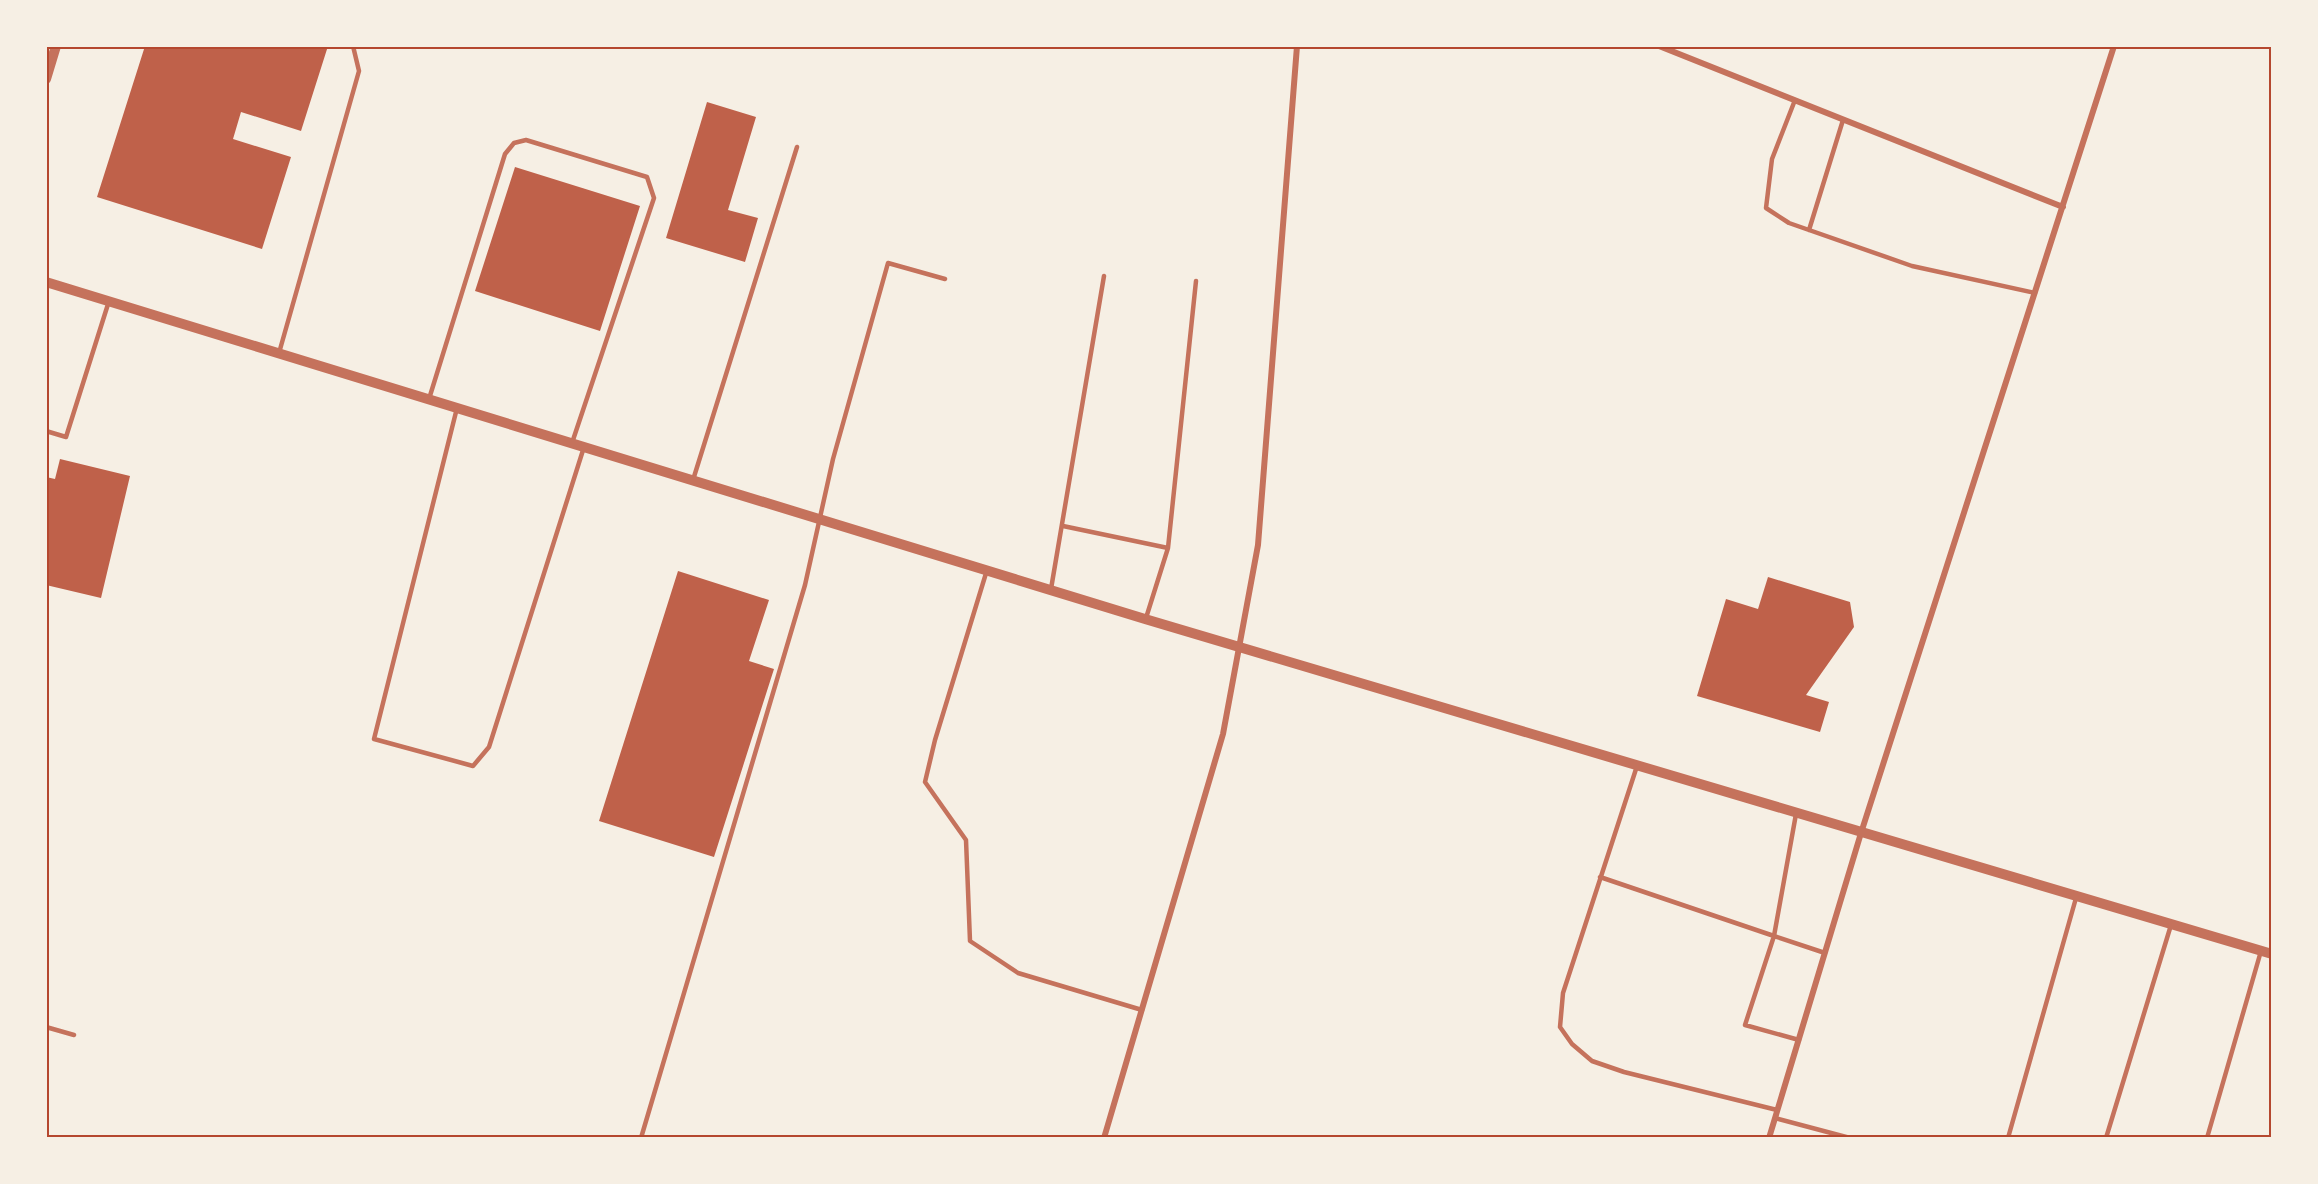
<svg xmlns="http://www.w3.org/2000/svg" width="2318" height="1184" viewBox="0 0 2318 1184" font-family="'Noto Sans',sans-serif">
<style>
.building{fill:#bf614a}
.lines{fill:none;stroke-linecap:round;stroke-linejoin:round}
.service{stroke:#c5725c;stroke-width:4.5}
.minor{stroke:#c5725c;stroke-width:6}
.tertiary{stroke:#c5725c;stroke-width:10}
.neatline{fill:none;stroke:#b5482f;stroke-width:2}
</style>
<rect width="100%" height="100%" fill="#f6efe4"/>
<path class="building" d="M145,46H328L301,131L241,112L233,139L291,157L262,249L97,197Z
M707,102L756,117L728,210L758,218L745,262L666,238Z
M515,167L640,206L600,331L475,291Z
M60,459L130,476L101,598L46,585V477L55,479Z
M678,571L769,600L749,661L774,669L714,857L599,821Z
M1768,577L1850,602L1854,627L1806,695L1829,702L1820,732L1697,696L1726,599L1758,609Z"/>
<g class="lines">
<path class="service" d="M1795,100L1772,159L1766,208L1789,223L1912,266L2035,293
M1809,230L1843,120
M279,353L359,71L353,46
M429,399L505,154L514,143L526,140L647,177L654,198L572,443
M457,408L374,739L473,766L489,747L584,447
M46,431L66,437L109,301
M693,480L797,147
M1063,526L1168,548L1146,618
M1168,548L1196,281
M987,570L935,740L925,782L966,840L970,941L1018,973L1142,1010
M1051,589L1104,276
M1637,766L1563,993L1560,1027L1572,1044L1592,1061L1624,1072L1777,1110
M1600,877L1774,936L1796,814
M46,1027L74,1035
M1799,1040L1745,1025L1774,936L1825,953
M1775,1118L1850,1138
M641,1138L805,585L833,459L888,263L945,279
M2008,1138L2076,898
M2106,1138L2171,925
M2207,1138L2261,951"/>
<path class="minor" d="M1659,46L2063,207
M1104,1138L1223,734L1258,545L1297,46
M1769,1138L1861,833L2114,46"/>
<path class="tertiary" d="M46,79L56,46
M46,282L1145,619L2272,954"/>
</g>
<rect width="2318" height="1184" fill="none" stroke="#f6efe4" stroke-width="96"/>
<rect x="48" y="48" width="2222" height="1088" class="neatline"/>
</svg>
